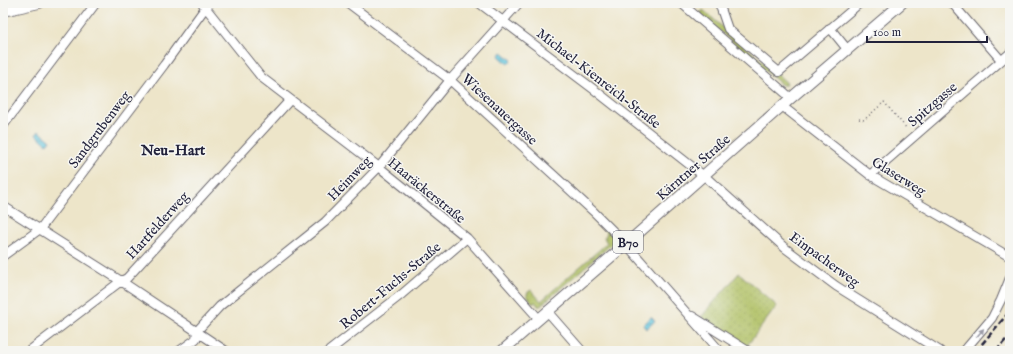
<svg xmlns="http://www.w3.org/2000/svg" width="1013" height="354" viewBox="0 0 1013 354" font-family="'IM FELL English',serif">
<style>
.grass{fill:url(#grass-dots);stroke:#68704e}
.water{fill:url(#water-rules);stroke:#40748c}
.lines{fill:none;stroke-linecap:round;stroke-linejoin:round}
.minor-casing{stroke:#69666d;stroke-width:10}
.major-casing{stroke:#69666d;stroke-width:12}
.path{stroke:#69666d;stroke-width:1.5;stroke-dasharray:1 3;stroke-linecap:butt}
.minor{stroke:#fff;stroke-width:8}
.major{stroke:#fff;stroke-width:10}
.rail{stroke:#22223b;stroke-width:2.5;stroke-dasharray:6 3;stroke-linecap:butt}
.oneway{fill:#9c9ca7}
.labels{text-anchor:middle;stroke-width:3;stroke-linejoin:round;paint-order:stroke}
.shield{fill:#f6f6f2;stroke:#626272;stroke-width:1}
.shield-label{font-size:13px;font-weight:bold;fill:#22223b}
.street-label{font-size:14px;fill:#22223b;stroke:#f6f6f2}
.neighbourhood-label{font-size:15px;font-weight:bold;fill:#22223b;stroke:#f6f6f2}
</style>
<defs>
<pattern id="grass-dots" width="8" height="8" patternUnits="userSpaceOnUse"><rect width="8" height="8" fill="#afbf62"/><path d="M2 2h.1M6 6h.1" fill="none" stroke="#96a456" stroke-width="1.8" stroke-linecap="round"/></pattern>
<pattern id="water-rules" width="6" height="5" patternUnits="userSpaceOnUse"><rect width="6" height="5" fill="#5fc5dd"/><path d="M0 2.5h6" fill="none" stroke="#52a9bf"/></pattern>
</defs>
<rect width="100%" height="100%" fill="#f6f6f2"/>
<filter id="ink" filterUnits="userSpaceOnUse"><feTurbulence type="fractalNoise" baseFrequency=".025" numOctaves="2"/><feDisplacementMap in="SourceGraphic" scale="8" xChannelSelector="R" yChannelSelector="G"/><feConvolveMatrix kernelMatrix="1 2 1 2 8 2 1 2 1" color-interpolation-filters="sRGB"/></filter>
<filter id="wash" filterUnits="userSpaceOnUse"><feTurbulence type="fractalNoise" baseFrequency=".012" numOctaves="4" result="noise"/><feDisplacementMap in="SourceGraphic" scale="16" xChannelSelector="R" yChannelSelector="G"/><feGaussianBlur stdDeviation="0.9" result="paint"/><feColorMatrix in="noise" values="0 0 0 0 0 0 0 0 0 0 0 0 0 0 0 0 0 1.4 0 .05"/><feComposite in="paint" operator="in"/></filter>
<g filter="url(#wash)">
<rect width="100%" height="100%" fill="#ede5c9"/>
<path class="grass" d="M703,10L787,83L786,85H782L700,14Z
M598,223H599L615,238V241L539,307L535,302L533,304L527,296V293L531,290L541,301L607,243L604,238L607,233Z
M739,273L777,306L746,347L711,325L701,317Z"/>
<path class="water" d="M502,52L512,60L508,64L499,56Z
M39,131L50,140L47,144L36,135Z
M651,317L655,321L646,329L643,325Z"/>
</g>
<g filter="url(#ink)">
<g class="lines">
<defs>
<path id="minor" d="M202,3L261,77L379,167L467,238L539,319
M348,3L450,80L594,212L626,244L720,351
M479,3L596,91L709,180L785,248L836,286L940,351
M681,3L791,98
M719,3L728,29L779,72L860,3
M952,3L1001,60
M830,28L847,49
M782,106L870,175L1010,257
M3,126L96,3
M870,175L1010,53
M3,206L121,281L226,351
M3,256L40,229L164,65L208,4
M547,311L582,351
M692,316L748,351
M29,351L121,281L127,278L290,100
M179,351L196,339L197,331L220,306L325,222L379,167L450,80L519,3
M329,351L402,294L467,238
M964,351L992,318L1001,300L1010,278"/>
<path id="major" d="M3,11L39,3
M502,351L626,244L791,98L902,3"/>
</defs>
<use href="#minor" class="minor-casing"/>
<use href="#major" class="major-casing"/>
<path class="path" d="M859,119L864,120L884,102L907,129"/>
<use href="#minor" class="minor"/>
<use href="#major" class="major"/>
<path class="rail" d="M976,351L1010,311
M996,351L1010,335"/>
</g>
<defs><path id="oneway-solid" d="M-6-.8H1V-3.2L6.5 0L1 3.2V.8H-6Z"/></defs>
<use class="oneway" href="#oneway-solid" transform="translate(980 333) rotate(-50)"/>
</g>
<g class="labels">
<rect class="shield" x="613" y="231" width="30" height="22" rx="3"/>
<g class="shield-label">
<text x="628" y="247">B70</text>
</g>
<g class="street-label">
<text transform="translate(599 78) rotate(38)" y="5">Michael-Kienreich-Straße</text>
<text transform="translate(932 104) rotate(-41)" y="5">Spitzgasse</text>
<text transform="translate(500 109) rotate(43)" y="5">Wiesenauergasse</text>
<text transform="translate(99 129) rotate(-53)" y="5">Sandgrubenweg</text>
<text transform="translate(693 167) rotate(-41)" y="5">Kärntner Straße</text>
<text transform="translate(899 176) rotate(32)" y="5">Glaserweg</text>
<text transform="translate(349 178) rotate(-46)" y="5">Heimweg</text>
<text transform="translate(427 190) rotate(39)" y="5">Haaräckerstraße</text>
<text transform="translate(157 225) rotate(-48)" y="5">Hartfelderweg</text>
<text transform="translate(825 259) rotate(36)" y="5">Einpacherweg</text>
<text transform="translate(390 285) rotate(-40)" y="5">Robert-Fuchs-Straße</text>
</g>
<g class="neighbourhood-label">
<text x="173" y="155">Neu-Hart</text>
</g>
</g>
<rect width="1013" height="354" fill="none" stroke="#f6f6f2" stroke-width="16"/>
<path d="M867 36v6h120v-6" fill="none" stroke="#22223b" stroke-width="2"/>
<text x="873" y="36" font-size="12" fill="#22223b" stroke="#f6f6f2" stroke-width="3" paint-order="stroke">100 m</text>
</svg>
